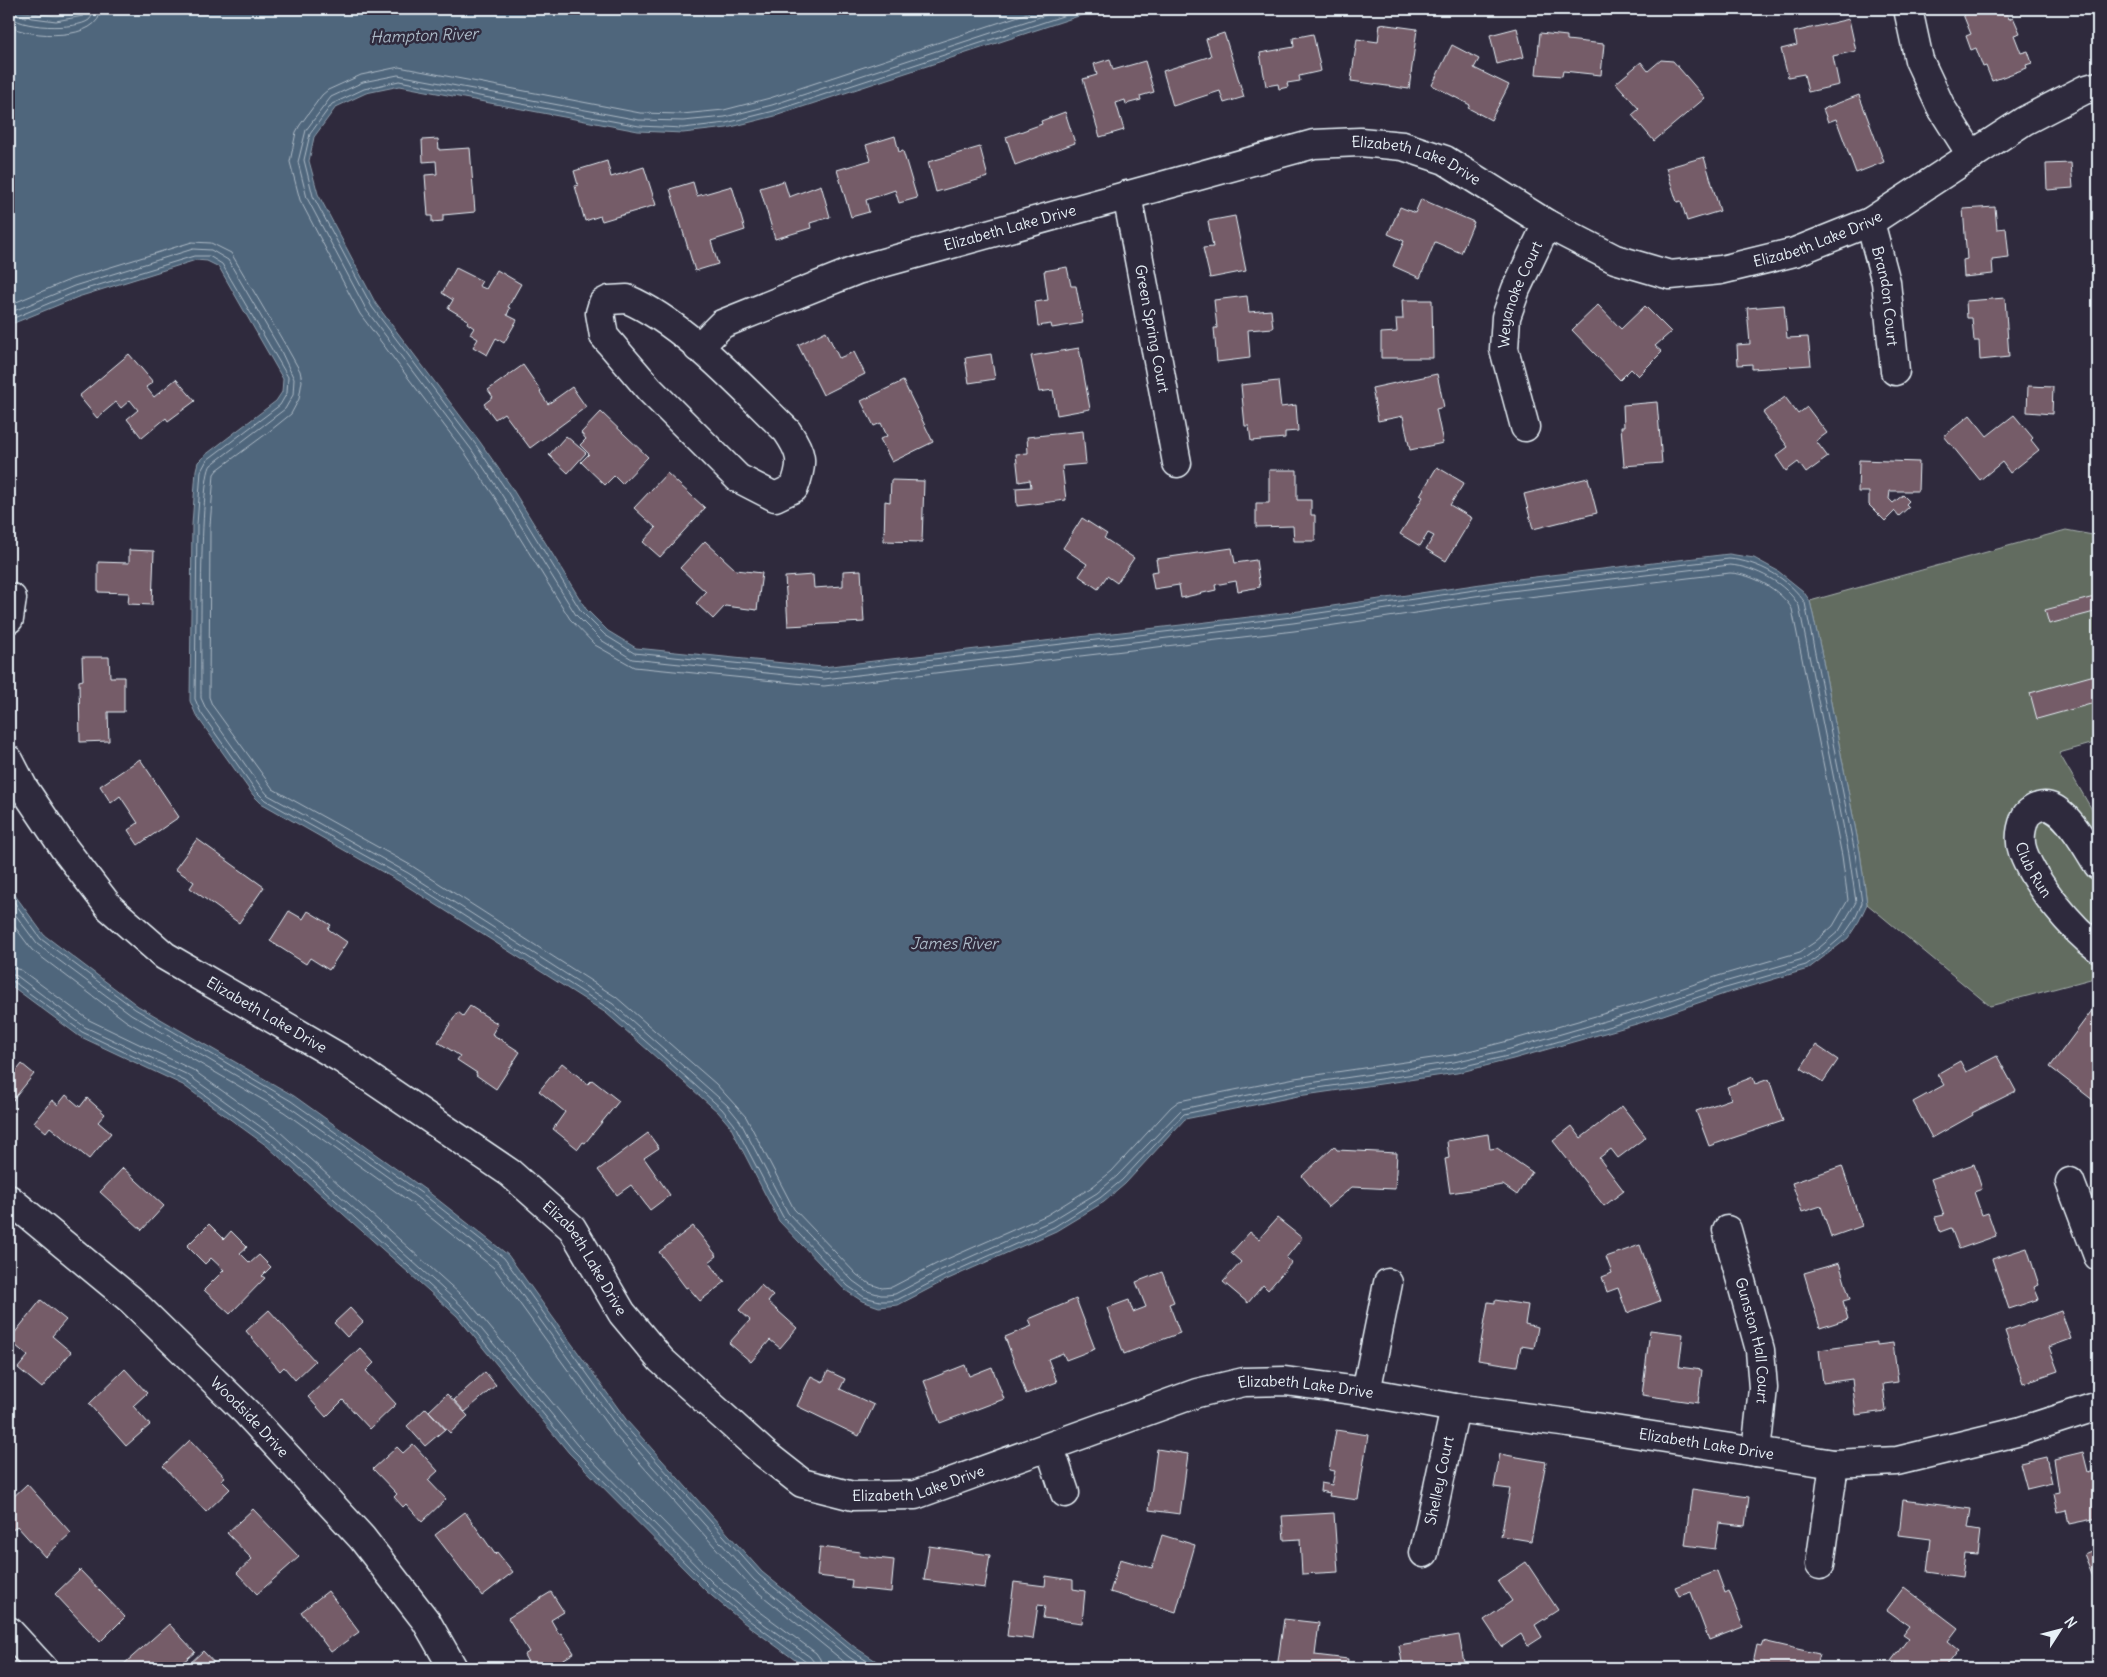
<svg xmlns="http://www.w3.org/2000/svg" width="2107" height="1677" viewBox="0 0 2107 1677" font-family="Delius,sans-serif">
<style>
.green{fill:#626c60;stroke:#a5aeac}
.water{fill:#50667b;stroke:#8d9ead}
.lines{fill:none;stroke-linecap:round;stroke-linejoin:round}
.shore{stroke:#abb9c6;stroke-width:1}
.building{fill:#745b67;stroke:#e8f1f8}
.minor-casing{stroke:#e8f1f8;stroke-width:31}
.minor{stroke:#2f2a3d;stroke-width:28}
.labels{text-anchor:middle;stroke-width:5;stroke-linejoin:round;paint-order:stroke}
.street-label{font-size:15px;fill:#e8f1f8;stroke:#2f2a3d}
.water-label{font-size:16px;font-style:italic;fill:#abb9c6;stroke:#2f2a3d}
</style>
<rect width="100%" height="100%" fill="#2f2a3d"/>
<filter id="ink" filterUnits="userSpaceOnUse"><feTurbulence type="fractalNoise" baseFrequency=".02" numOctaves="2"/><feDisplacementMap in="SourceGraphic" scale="10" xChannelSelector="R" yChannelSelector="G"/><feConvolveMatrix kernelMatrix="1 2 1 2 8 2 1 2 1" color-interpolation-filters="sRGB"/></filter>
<g filter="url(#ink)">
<path class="green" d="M2066,530L2098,536V742L2059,753L2098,820V977L1990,1006L1867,904L1860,852L1821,651L1810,601Z"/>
<path class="water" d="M94,9H1100L775,116L727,128L683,133L638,131L400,86L366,93L336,107L314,137L309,161L318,194L376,304L480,442L510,485L586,609L608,631L636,648L823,667L1292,612L1501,581L1729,554L1754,558L1778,571L1803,591L1810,601L1821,651L1860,852L1867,904L1859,921L1848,938L1808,969L1724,994L1640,1023L1513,1059L1457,1073L1298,1096L1185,1119L1125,1184L1104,1202L1056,1231L946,1280L898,1305L879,1307L862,1301L845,1290L779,1221L730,1126L718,1112L606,1013L402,883L261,803L253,795L196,715L190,701L192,525L196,470L198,462L204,456L276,401L282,392L283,379L219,267L207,261L196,260L78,297L9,325V10L56,16Z
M9,887L44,935L138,1006L294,1096L427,1191L508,1255L628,1422L762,1572L856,1648L887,1668H806L743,1622L706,1591L569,1453L457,1316L267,1146L183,1085L79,1036L9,984Z"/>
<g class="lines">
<path class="shore" d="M14,9L15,13L18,16L56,21L83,16L86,13L87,9
M9,15C18,29 76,30 89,20C92,17 93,13 93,9
M9,26C29,38 100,42 101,9
M9,305L72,279L192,242L211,243L231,253L286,346L300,371L302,381L299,399L291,414L266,434L217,470L214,474L210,526L209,697L212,705L273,789L412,866L616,997L716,1084L746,1117L794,1209L857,1275L870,1284L882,1288L892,1287L938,1263L1047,1215L1092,1187L1112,1171L1171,1107L1179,1101L1295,1078L1453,1055L1508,1041L1634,1005L1718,976L1800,952L1815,942L1833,926L1848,900L1842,856L1792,609C1780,589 1752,574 1730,573L1503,600L1294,631L824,686L634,667L595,645L570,619L494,496L465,453L360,314L300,200L290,162L296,132L300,125L322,95L328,90L361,75L399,67L640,113L682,114L724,110L770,98L1040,9
M9,313L74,286L193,249L211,250L228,260L280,349L294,379L293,395L285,409L211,465C199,479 201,666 201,698L206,709L261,787L268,795L408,873L613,1004L727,1105L740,1121L788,1213L853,1281L867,1291L881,1295H887L895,1294L941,1270L1051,1221L1097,1193L1117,1176L1182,1109L1296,1085L1454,1062L1510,1049L1636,1012L1721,983L1803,959L1819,948L1839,931L1856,902L1849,854L1799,606C1786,583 1755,567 1730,565L1502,592L1293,623L824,679L632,659L601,640L576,615L500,492L471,449L367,311L307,198L298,162L306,130L331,97L363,82L398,75L639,120L683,121L725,117L772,105L1064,9
M9,320L76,292L194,256H209L222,264L288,377L287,393L280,405L207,460L201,471L197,525L195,699L201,713L256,791L265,800L405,878L609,1009L722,1109L734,1124L783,1217L848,1286L864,1297L880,1301H888L897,1300L944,1276L1054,1227L1100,1198L1122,1180L1184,1114L1297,1091L1456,1068L1512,1055L1638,1018L1722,989L1806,965L1823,953L1844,935L1855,919L1862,903L1855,853L1805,603C1790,579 1758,561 1729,559L1502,586L1292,617L823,672L634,653L605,635L581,611L505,488L476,445L372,307L313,196L304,160L310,134L332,104L364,89L399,81L639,126L683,128L726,123L774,111L1084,9
M9,895L41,939L135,1009L291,1101L424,1195L504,1258L624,1425L759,1575L853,1652L878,1668
M9,906L37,944L131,1014L288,1106L420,1200L499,1263L619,1429L754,1580L849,1657L866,1668
M9,919L32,950L126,1021L284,1112L416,1206L494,1268L614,1434L749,1585L852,1668
M9,967L21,970L89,1020L193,1070L280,1132L470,1303L583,1440L718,1577L755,1608L816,1653L820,1659L822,1668
M9,974L17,976L85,1027L188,1075L275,1137L464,1308L577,1445L713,1583L750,1614L810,1657L814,1662V1668
M9,980L14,982L82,1032L185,1081L271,1142L460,1313L573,1450L709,1587L746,1618L806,1662L808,1668"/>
</g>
<path class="building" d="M1971,9H2005L2009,19L2013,17L2020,33L2014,35L2021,53L2028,51L2032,63L2026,65L2027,68L1992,81L1986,66L1983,67L1976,48L1971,50L1966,36L1971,34L1962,12Z
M1849,19L1856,51L1833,56L1839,85L1808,92L1804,74L1788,77L1781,49L1797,45L1794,32Z
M1380,24L1417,29L1409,89L1351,81L1357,39L1378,42Z
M1517,28L1524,57L1497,64L1490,35Z
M1224,33L1244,97L1224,103L1220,91L1173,106L1163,71L1211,56L1206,39Z
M1540,33L1567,36V40L1604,44L1601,75L1563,71L1562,76L1536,74Z
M1313,34L1321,71L1299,76L1300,81L1287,83L1288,87L1279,89L1278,84L1266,86L1260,53L1294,47L1293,38Z
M1452,45L1479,59L1474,68L1509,85L1491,120L1468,108L1470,105L1432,85Z
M1110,59L1113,70L1145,61L1154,92L1140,96L1141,100L1126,104L1125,100L1116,103L1124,130L1100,137L1083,79L1097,75L1094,64Z
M1661,60L1673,61L1705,98L1654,141L1632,115L1639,109L1616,83L1641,62L1648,71Z
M1859,95L1884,162L1856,173L1836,119L1828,122L1823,109Z
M1065,112L1075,143L1015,165L1006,137L1042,124L1041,121Z
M895,136L899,152L903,151L917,198L899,203L895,190L866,200L869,212L851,217L837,170L871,160L866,145Z
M438,139L439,150L470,148L475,212L443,215V221L432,222V216H428L425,175L437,174L436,161L423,162L422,140Z
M980,147L988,177L936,192L928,162Z
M1704,157L1720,211L1687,221L1681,201L1677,202L1666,168Z
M607,161L611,177L644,167L656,205L602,221L600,216L585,221L575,186L578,185L574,171Z
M2071,163L2073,188L2047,190L2046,164Z
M784,181L789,197L821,185L830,217L810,223L811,228L775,239L760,188Z
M693,182L697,196L732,186L745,230L711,241L718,264L695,271L670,189Z
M1421,199L1474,222L1461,253L1435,242L1420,278L1393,266L1404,241L1388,234L1400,207L1415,213Z
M1995,207L1997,229L2006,228L2009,258L1992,260L1993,274L1964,277L1963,260L1967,259L1963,209Z
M1235,216L1246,271L1210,278L1203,248L1213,247L1208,221Z
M1067,267L1071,286H1076L1083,323L1052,328L1051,324L1038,326L1035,302L1048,300L1044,271Z
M456,268L482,281L479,286L486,289L497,270L521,284L508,307L510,308L507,315L517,320L504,343L496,338L487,355L473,347L478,339L470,334L474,328L467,323L468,320L448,308L453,300L442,293Z
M1247,296L1249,312L1271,310L1273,328L1248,330L1250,358L1217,362L1214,328H1217L1214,300Z
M2005,298L2009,357L1980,360L1979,341H1974L1972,318H1967L1966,301Z
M1402,300H1432L1433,358H1381V333L1397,332L1396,319H1403Z
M1598,305L1621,329L1645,306L1671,332L1655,346L1662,352L1638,376L1631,369L1620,380L1572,330Z
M1784,305L1787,338L1808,337L1811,365L1752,369V364L1738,365L1737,345L1750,344L1747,308Z
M2098,311V343L2094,342Z
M826,331L839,358L854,352L865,374L823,395L798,345Z
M1079,348L1090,409L1057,415L1053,390L1039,392L1031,356Z
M129,354L153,382L146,387L154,397L176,379L195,401L168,421L166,418L142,438L127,419L138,410L130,400L121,408L116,402L97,418L79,396Z
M991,354L995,379L969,383L965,358Z
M523,365L541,391L540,392L548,404L572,387L586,407L530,448L504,413L495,419L484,404L493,397L488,390Z
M1437,374L1444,407L1436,409L1443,443L1410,450L1403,416L1378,421L1372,388Z
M903,381L933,442L892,462L880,439L887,436L881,423L874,426L861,401Z
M1278,381L1281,407L1296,405L1298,431L1285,432V438L1251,441L1249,426H1245L1241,385Z
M2028,386L2053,387L2052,414L2027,412Z
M1785,397L1798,414L1807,407L1827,433L1816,441L1828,457L1806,473L1798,462L1786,471L1776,456L1788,447L1763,413Z
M1657,402L1662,463L1624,466L1621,427H1624L1623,405Z
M601,412L648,457L622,484L614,476L605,485L581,462L589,454L580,445L586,439L581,433Z
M1970,415L1987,436L2014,415L2033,438L2031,440L2039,450L2010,473L2002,462L1980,480L1944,436Z
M1083,431L1086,464L1062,466L1066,500L1017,506L1016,488L1031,487L1030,480L1019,482L1016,454L1028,453L1027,437Z
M566,436L586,453L568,473L549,455Z
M1859,460L1919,462L1918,491H1890L1889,499L1893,503L1903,495L1909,501L1906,504L1909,507L1899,516L1895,511L1885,521L1869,505V492H1858Z
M1437,467L1464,483L1450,505L1472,518L1446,561L1426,549L1434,536L1428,533L1420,546L1400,534L1423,497L1420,495Z
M1269,470H1297V500H1311V515H1315V541H1294L1293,526L1256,527V503H1269Z
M667,473L705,508L660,557L643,542L656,528L634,508Z
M1588,478L1597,513L1533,529L1524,494Z
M891,480L924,481L922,542L884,541L885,501L890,502Z
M1082,518L1107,534L1104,538L1134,558L1117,583L1107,576L1098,589L1079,576L1087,564L1063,548Z
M705,541L736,570L762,573L757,610L725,606L713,619L696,603L706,592L680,568Z
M1232,548L1235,563L1256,560L1260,587L1238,591L1236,581L1215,585L1216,590L1181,598L1179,585L1154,589L1151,572L1158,571L1156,559Z
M129,550L154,551L152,605L128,604L129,593L98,592V562L129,563Z
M861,570L864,622L788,626L785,577L813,575L814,588L843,586V571Z
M2094,597L2098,611L2049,624L2045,610Z
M82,657H109L110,677H124V712H108L109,741L80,742L79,681L83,680Z
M2098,674V702L2037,719L2030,693Z
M140,759L179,817L138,845L128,830L138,823L120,796L111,803L100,786Z
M197,839L264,887L239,923L190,888L194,882L175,869Z
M289,911L303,919L308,911L331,925L328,929L347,942L329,970L310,958L306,964L270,941Z
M470,1006L498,1024L492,1034L520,1052L496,1089L476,1075L477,1073L457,1060L460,1056L438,1042L458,1012L463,1016Z
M2093,1009L2098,1013V1104L2050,1067Z
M1816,1045L1838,1060L1823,1082L1801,1068Z
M1997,1056L2016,1091L1972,1113L1973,1115L1932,1138L1913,1102L1944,1085L1937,1074L1960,1061L1966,1072Z
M562,1063L588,1084L592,1080L619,1101L585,1143L583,1142L578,1149L553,1129L565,1112L539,1091Z
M22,1064L34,1074L9,1105V1069L14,1074Z
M1753,1077L1755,1084L1769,1079L1783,1121L1709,1146L1696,1111L1731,1099L1727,1087Z
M66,1095L80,1107L87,1098L105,1114L98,1122L111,1133L89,1159L50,1127L46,1132L34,1122L52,1100L58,1105Z
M1622,1106L1646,1137L1618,1158L1611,1149L1599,1158L1624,1191L1604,1206L1553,1141L1572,1126L1581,1138Z
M648,1133L659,1148L644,1158L670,1195L650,1210L631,1185L617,1195L598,1170Z
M1488,1134L1490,1149L1497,1148L1532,1172L1517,1195L1503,1185L1450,1193L1445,1159L1449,1158L1447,1141Z
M1334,1146L1337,1150L1397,1153L1395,1189L1352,1187L1328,1207L1302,1176Z
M1974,1164L1982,1189L1974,1192L1982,1215L1988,1213L1996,1236L1959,1249L1951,1228L1940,1232L1935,1217L1944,1215L1931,1179Z
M1842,1166L1862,1226L1831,1237L1821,1206L1802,1212L1792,1183Z
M123,1168L164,1206L142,1230L100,1192Z
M1277,1218L1302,1238L1286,1258L1292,1262L1268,1290L1263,1285L1248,1303L1223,1282L1241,1262L1231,1253L1250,1232L1259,1239Z
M209,1224L224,1239L231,1231L247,1247L240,1253L250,1263L259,1255L271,1267L262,1276L265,1278L230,1314L204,1290L224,1270L211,1258L205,1264L187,1246Z
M693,1226L717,1256L709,1262L725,1282L700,1301L688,1287L686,1288L659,1252Z
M1640,1245L1660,1301L1627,1313L1618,1288L1607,1292L1602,1277L1612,1273L1606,1257Z
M2027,1248L2039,1285L2034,1287L2039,1299L2009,1309L1992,1259Z
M1839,1263L1850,1299L1843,1301L1848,1319L1820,1328L1804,1273Z
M1162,1272L1174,1302L1169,1304L1180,1333L1124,1354L1107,1308L1129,1300L1133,1312L1146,1307L1136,1282Z
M761,1285L773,1296L768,1302L797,1328L780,1348L770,1340L751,1362L729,1343L750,1320L739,1310Z
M1076,1299L1095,1349L1066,1360L1063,1353L1048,1359L1057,1382L1026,1394L1005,1337L1032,1326L1029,1319Z
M41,1300L66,1320L52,1336L71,1352L42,1388L18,1368L28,1356L9,1340Z
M1495,1300L1528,1305L1525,1324L1538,1327L1534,1348L1521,1346L1517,1366L1478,1360L1488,1302L1495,1303Z
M350,1308L363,1322L347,1337L334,1323Z
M269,1310L315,1361L295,1380L284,1367L280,1371L246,1331Z
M2061,1311L2071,1339L2049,1347L2058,1371L2023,1383L2005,1331Z
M1650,1330L1683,1334L1679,1367L1702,1370L1698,1403L1642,1395Z
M1877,1342V1345L1893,1343L1898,1382L1883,1384L1886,1411L1856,1415L1852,1379L1823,1383L1819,1350Z
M360,1348L374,1363L366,1371L396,1404L370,1429L343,1400L326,1417L308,1397Z
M965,1365L969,1376L992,1367L1004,1399L940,1423L924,1381Z
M125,1369L147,1393L133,1406L150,1425L126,1446L89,1404Z
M828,1371L845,1379L840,1389L874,1405L859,1436L797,1406L811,1376L823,1382Z
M485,1372L496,1385L465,1412L454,1400Z
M447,1394L468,1416L450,1433L429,1411Z
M426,1408L445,1429L425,1446L407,1426Z
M1336,1430L1368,1435L1358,1500L1329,1496L1330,1493L1320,1491L1321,1483L1332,1485L1335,1471L1329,1470Z
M190,1440L225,1477L221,1480L230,1489L206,1512L163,1466Z
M413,1444L438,1471L428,1480L446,1499L422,1522L406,1504L403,1507L394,1497L397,1494L373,1469L397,1447L403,1453Z
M1157,1449L1188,1454L1180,1514L1149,1510Z
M2083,1452L2088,1472L2094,1470L2098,1491V1518L2069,1524L2066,1510L2058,1512L2054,1493L2059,1492L2054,1459Z
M1500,1454L1546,1462L1531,1541L1501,1536L1510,1489L1494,1487Z
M2046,1457L2052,1483L2027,1489L2020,1463Z
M27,1484L71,1533L45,1557L17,1526L9,1533V1501Z
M1692,1489L1749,1497L1745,1526L1719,1523L1715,1549L1685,1545Z
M1903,1500L1971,1509L1968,1528L1980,1530L1977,1555L1965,1554L1962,1577L1927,1572L1931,1539L1899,1535Z
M253,1509L299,1557L257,1594L237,1573L252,1559L227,1533Z
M465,1512L495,1554L497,1552L513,1572L482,1596L435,1535Z
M1334,1513L1338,1572L1302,1574L1300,1539L1284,1540L1282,1516Z
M1162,1535L1195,1545L1176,1612L1110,1592L1120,1559L1152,1568Z
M929,1546L990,1555L985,1588L924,1580Z
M820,1547L860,1552L859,1556L894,1560L891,1592L851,1588L852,1580L817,1576Z
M2098,1548V1588L2084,1554Z
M1526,1562L1558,1610L1535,1625L1542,1637L1528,1646L1521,1634L1502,1647L1484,1620L1512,1601L1498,1581Z
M80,1570L125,1617L100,1642L55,1594Z
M1717,1571L1725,1593L1729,1591L1743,1627L1709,1640L1691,1592L1679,1596L1675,1587Z
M1046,1576L1073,1580V1589L1085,1591L1082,1623L1043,1618L1045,1606L1038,1605L1033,1639L1007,1636L1014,1582L1045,1586Z
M1904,1587L1958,1628L1948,1641L1959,1650L1945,1668H1938L1931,1663L1928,1668H1901L1891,1661L1908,1639L1902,1635L1909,1626L1887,1610Z
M328,1591L359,1632L331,1652L301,1612Z
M551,1592L564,1612L551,1620L559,1634L561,1633L574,1653L549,1668H531L524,1655L529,1652L508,1618Z
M1284,1619L1319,1623L1315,1655L1348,1659L1347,1668H1277Z
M169,1624L195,1652L182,1663L186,1667L203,1651L219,1668H128L124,1664Z
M1459,1635L1465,1668H1403L1399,1645Z
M1763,1641L1819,1654L1815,1668H1752L1757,1645L1761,1646Z"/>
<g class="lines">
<defs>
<g id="minor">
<path d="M1908,9L1919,60L1941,107L1972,156"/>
<path id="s1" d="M1127,195L1177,463"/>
<path id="s2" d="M1870,222L1886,282L1895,371"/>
<path d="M627,299C685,324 741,387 787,431C802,453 804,462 794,488L775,497L738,478L650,390L604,336L600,313L603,303L609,300Z"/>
<path id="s3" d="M698,348L722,324L857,270L1314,144L1360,142L1403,146L1445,160L1547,224L1615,259L1670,275L1721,270L1795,252L1870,222L2024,121L2084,90L2098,86"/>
<path id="s4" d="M1525,427L1504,349L1506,317L1516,289L1547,224"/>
<path d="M9,619L12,598"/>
<path id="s5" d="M9,760L23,787L64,848L110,908L165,956L342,1059L510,1173L572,1228L622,1313L661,1360L765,1454L802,1483L853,1496L915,1495L1197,1393L1244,1382L1285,1381L1366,1392L1455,1408L1569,1423L1834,1464L1897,1461L2021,1431L2098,1406"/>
<path id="s6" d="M2098,865C2087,848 2062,799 2039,807C2034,808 2027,813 2025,818C2021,828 2019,841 2023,852C2034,883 2072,929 2098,948"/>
<path d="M2070,1182L2098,1256"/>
<path id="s7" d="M9,1199L131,1300L247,1413L362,1538L426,1621L453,1668"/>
<path id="s8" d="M1727,1230L1760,1350L1763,1388L1756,1452"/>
<path d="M1366,1392L1388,1283"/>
<path d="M1050,1448L1065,1493"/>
<path id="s9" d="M1424,1553L1455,1408"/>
<path d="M1820,1565L1834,1464"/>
<path d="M9,1631L43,1668"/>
</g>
</defs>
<use href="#minor" class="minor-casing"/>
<use href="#minor" class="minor"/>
</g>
</g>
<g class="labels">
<g class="street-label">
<text dy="5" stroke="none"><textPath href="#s3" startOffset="759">Elizabeth Lake Drive</textPath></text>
<text dy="5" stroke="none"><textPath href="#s3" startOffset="338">Elizabeth Lake Drive</textPath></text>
<text dy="5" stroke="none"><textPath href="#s3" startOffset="1194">Elizabeth Lake Drive</textPath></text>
<text dy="5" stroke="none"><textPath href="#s4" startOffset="138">Weyanoke Court</textPath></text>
<text dy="5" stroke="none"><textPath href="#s2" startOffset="76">Brandon Court</textPath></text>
<text dy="5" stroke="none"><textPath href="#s1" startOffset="136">Green Spring Court</textPath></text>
<text dy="5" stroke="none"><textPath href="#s6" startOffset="161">Club Run</textPath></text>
<text dy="5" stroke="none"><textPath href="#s5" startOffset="370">Elizabeth Lake Drive</textPath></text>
<text dy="5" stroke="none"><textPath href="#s5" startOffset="775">Elizabeth Lake Drive</textPath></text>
<text dy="5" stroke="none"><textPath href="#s8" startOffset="114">Gunston Hall Court</textPath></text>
<text dy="5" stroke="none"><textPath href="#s5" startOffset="1615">Elizabeth Lake Drive</textPath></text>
<text dy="5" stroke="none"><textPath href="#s7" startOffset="325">Woodside Drive</textPath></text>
<text dy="5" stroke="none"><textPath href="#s5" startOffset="2020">Elizabeth Lake Drive</textPath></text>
<text dy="5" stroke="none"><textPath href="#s5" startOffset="1210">Elizabeth Lake Drive</textPath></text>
<text dy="5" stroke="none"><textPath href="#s9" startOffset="74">Shelley Court</textPath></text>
</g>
<g class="water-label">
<text transform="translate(424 35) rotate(-2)" y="6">Hampton River</text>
<text x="954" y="949">James River</text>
</g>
</g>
<rect width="2107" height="1677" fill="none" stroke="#2f2a3d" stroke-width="30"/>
<rect x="15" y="15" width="2077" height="1647" fill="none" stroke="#e8f1f8" stroke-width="2" filter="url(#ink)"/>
<g transform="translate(2060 1630) rotate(54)" stroke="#2f2a3d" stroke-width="4" paint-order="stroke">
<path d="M0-4L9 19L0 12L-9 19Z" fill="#e8f1f8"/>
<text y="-8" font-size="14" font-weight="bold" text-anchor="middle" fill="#e8f1f8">N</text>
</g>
</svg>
